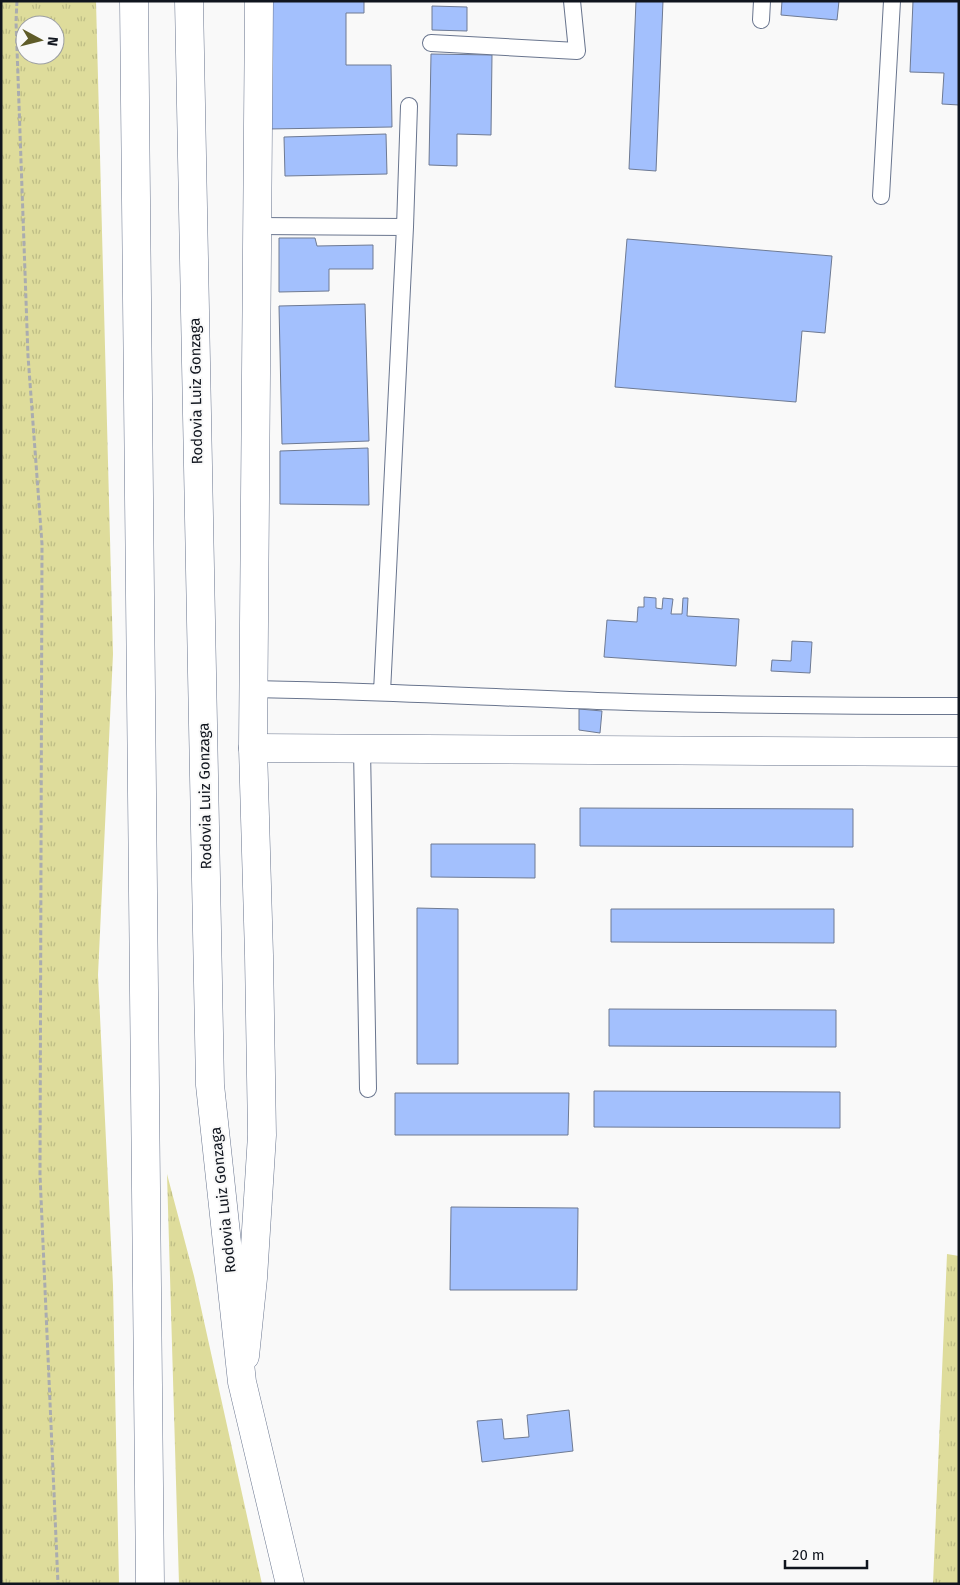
<svg xmlns="http://www.w3.org/2000/svg" width="960" height="1585" viewBox="0 0 960 1585" font-family="'Fira Sans',sans-serif">
<style>
.grass{fill:url(#grass-tufts);fill-rule:evenodd}
.building{fill:#a3c0fd;stroke:#6e7a93}
.lines{fill:none;stroke-linecap:round;stroke-linejoin:round}
.service-casing{stroke:#69758e;stroke-width:18}
.minor-casing{stroke:#69758e;stroke-width:29}
.primary-casing{stroke:#69758e;stroke-width:29}
.trunk-casing{stroke:#69758e;stroke-width:29}
.path{stroke:#aaacaf;stroke-width:3;stroke-dasharray:5 2.5;stroke-linecap:butt}
.service{stroke:#fff;stroke-width:16}
.minor{stroke:#fff;stroke-width:28}
.primary{stroke:#fff;stroke-width:28}
.trunk{stroke:#fff;stroke-width:28}
.labels{text-anchor:middle;stroke-width:4;stroke-linejoin:round;paint-order:stroke}
.street-label{font-size:15px;fill:#10151e;stroke:#f9f9f9}
</style>
<defs>
<pattern id="grass-tufts" width="24" height="20" patternUnits="userSpaceOnUse" patternTransform="scale(1.25)"><rect width="24" height="20" fill="#dedc9b"/><path d="M3 7l-1-3M5 7V3M7 7l1-3M15 17l-1-3M17 17v-4M19 17l1-3" fill="none" stroke="#bdbc85"/></pattern>
</defs>
<rect width="100%" height="100%" fill="#f9f9f9"/>
<path class="grass" d="M1,1H96L113,654L98,975L113,1285L119,1584H1ZM25,25H55V55H25Z
M167,1174L194,1276L262,1584H179Z
M947,1254L959,1256V1584H933Z"/>
<path class="building" d="M267,1H364V13H346V65H391L392,127L268,129Z
M636,1H663L656,171L629,169Z
M782,1H839L837,20L781,15Z
M913,1H959V105L942,104L944,73L910,72Z
M432,6L467,7V31L432,30Z
M431,54L492,55L491,135L457,134V166L429,165Z
M386,134L387,174L285,176L284,137Z
M279,238H315L317,246L373,245V269H329V291L279,292Z
M627,239L832,256L825,333L802,331L796,402L615,387Z
M365,304L369,441L282,444L279,306Z
M368,448L369,505L280,504V451Z
M644,597L656,598V608L662,609L663,598L673,599L671,614H682L683,598H688L687,616L739,619L736,666L604,657L607,620L637,622L638,607H644Z
M792,641L812,642L810,673L771,671L772,660L791,661Z
M579,709L602,711L600,733L579,730Z
M580,808L853,809V847L580,846Z
M431,844H535V878L431,877Z
M417,908L458,909V1064H417Z
M611,909H834V943L611,942Z
M609,1009L836,1010V1047L609,1046Z
M594,1091L840,1092V1128L594,1127Z
M395,1093H569L568,1135H395Z
M451,1207L578,1208L577,1290H450Z
M569,1410L573,1451L482,1462L477,1421L502,1419L504,1439L529,1437L527,1415Z"/>
<g class="lines">
<defs>
<path id="service" d="M761,20L762,1
M431,43L577,51L572,1
M881,196L892,1
M257,226L405,227L409,106
M254,689C368,691 482,697 597,701C717,705 838,706 959,706
M382,692L405,227
M362,749L368,1089"/>
<path id="minor" d="M253,748L959,752"/>
<path id="primary" d="M245,1356L253,1278L262,1135L259,955L253,748L259,1"/>
<path id="trunk" d="M134,1L150,1584
M189,1L210,1085L242,1382L290,1584"/>
</defs>
<use href="#service" class="service-casing"/>
<use href="#minor" class="minor-casing"/>
<use href="#primary" class="primary-casing"/>
<use href="#trunk" class="trunk-casing"/>
<path class="path" d="M17,1L16,21L28,356L42,544L40,1175L58,1584"/>
<use href="#service" class="service"/>
<use href="#minor" class="minor"/>
<use href="#primary" class="primary"/>
<use href="#trunk" class="trunk"/>
</g>
<g class="labels">
<g class="street-label">
<text transform="translate(196 391) rotate(-91)" y="5">Rodovia Luiz Gonzaga</text>
<text transform="translate(205 796) rotate(-91)" y="5">Rodovia Luiz Gonzaga</text>
<text transform="translate(223 1200) rotate(-96)" y="5">Rodovia Luiz Gonzaga</text>
</g>
</g>
<rect width="960" height="1585" fill="none" stroke="#10151e" stroke-width="5"/>
<g transform="translate(40 40) rotate(97)"><circle r="24" fill="#f9f9f9" stroke="#9c9ea1"/>
<path d="M0-4L9 19L0 12L-9 19Z" fill="#5f5c29"/>
<text y="-8" font-size="14" font-weight="bold" text-anchor="middle" fill="#10151e">N</text>
</g>
<path d="M785 1560v8h82v-8" fill="none" stroke="#10151e" stroke-width="2.5"/>
<text x="792" y="1560" font-size="15" fill="#10151e" stroke="#f9f9f9" stroke-width="4" paint-order="stroke">20 m</text>
</svg>
